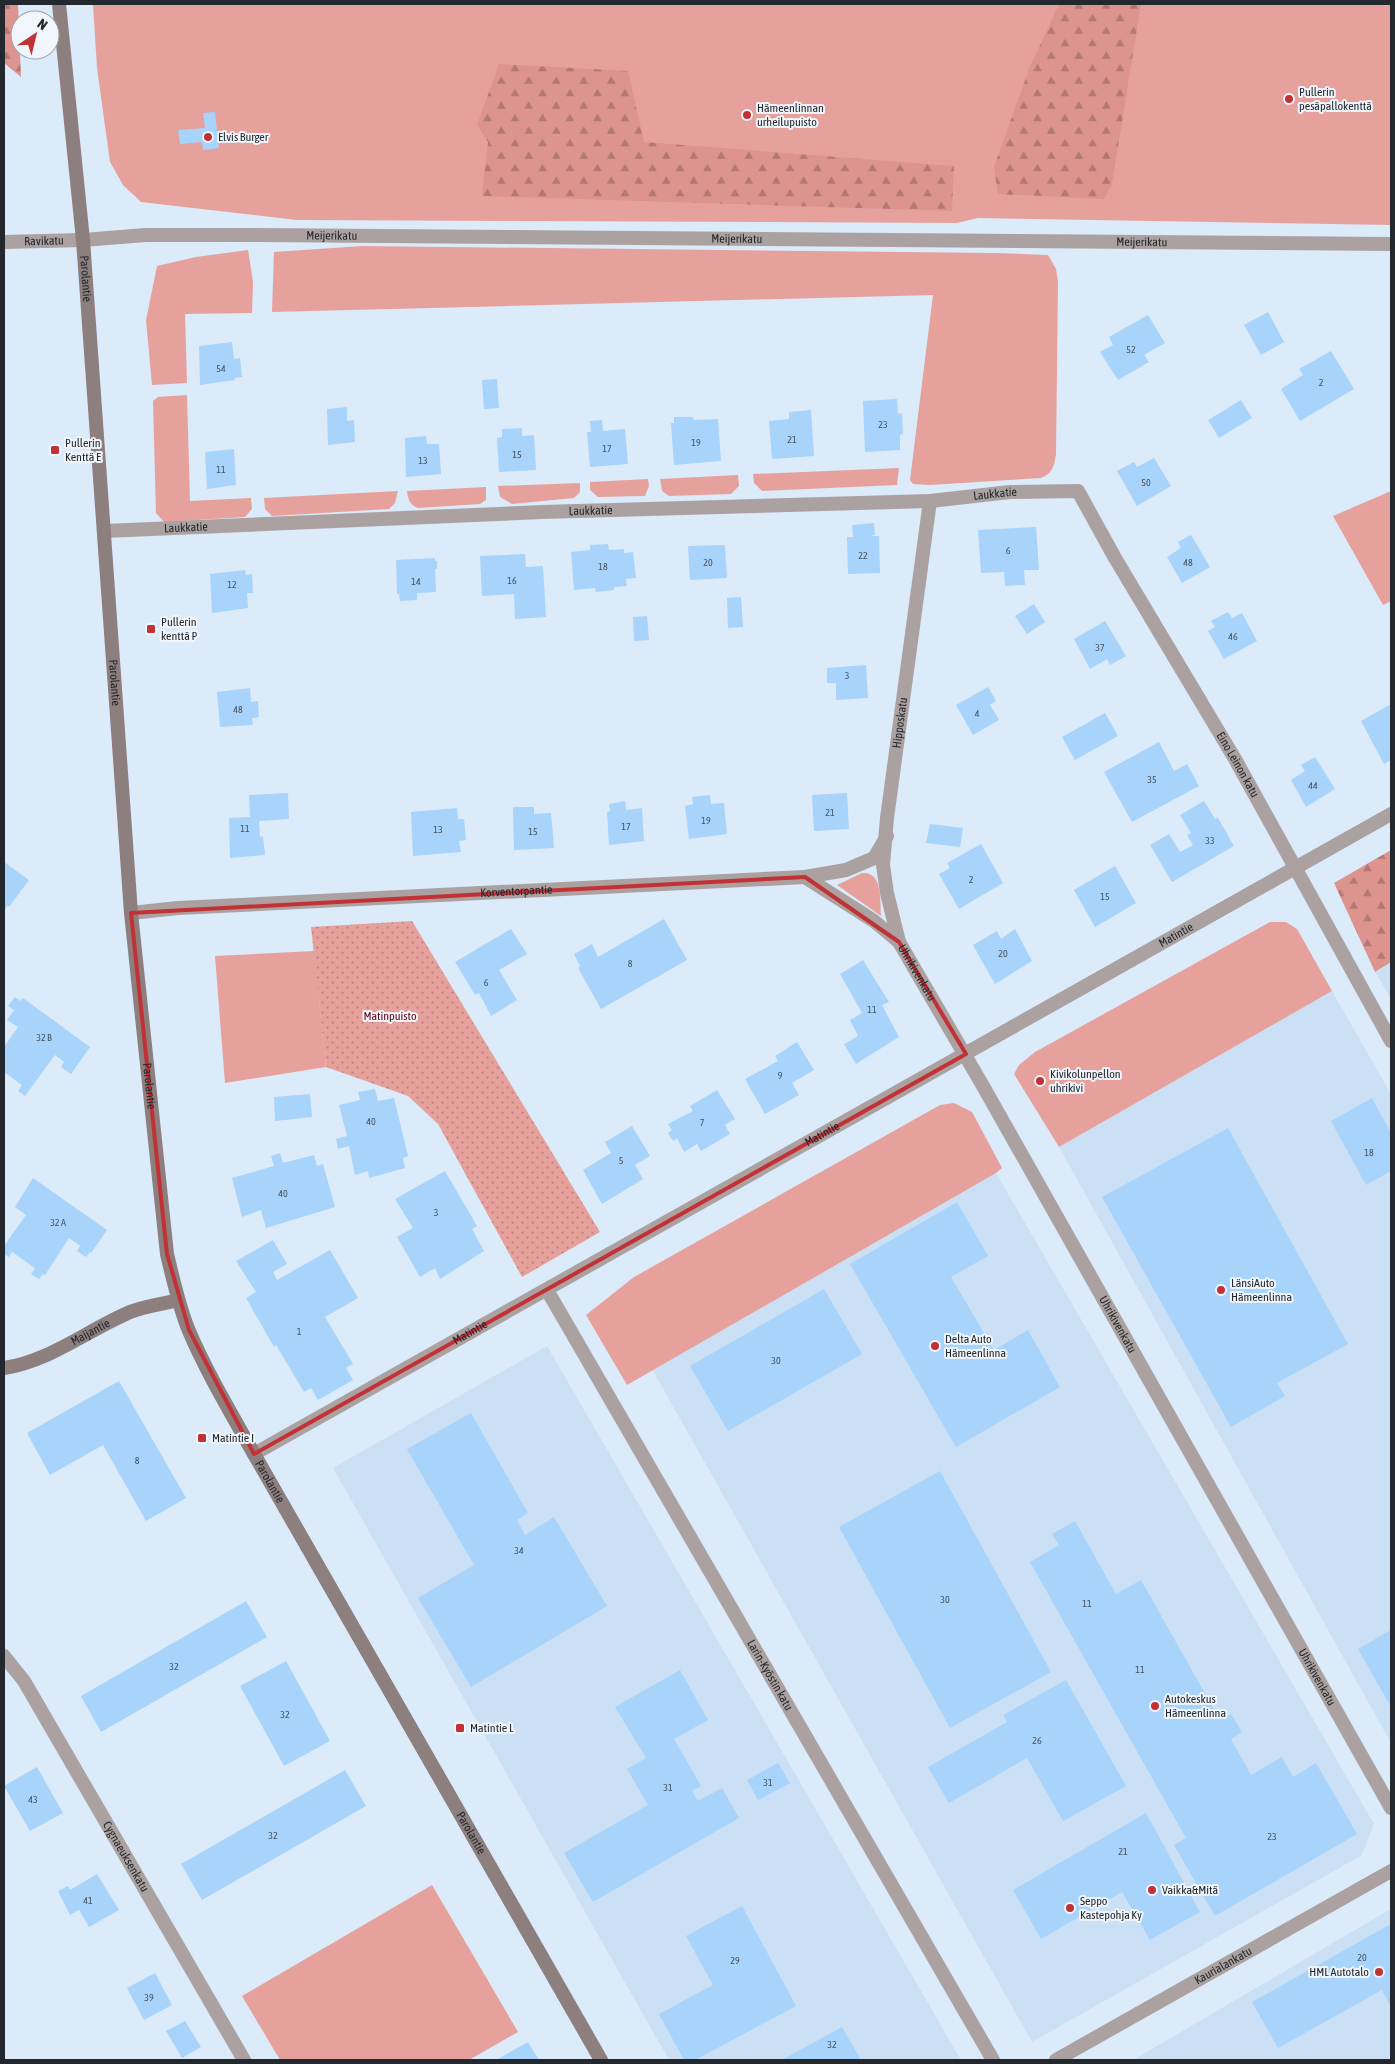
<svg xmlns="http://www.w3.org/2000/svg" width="1395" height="2064" viewBox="0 0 1395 2064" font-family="'Asap Condensed',sans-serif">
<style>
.built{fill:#cbe0f5}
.grass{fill:#e7a19c}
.forest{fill:url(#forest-firs)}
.park{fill:url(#park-dots)}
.building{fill:#a8d3fb}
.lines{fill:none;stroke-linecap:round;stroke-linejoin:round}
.minor{stroke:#aba1a0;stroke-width:14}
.tertiary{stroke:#aba1a0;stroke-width:14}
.secondary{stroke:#8d7f7e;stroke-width:14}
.marked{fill:none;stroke:#c13136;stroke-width:4;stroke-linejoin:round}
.poi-dot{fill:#c13136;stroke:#f0f6fc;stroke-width:2}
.labels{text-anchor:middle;stroke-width:4;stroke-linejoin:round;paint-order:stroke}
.number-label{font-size:10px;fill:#445361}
.poi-label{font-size:12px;fill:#22282e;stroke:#f0f6fc;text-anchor:start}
.street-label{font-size:12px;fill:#22282e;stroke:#f0f6fc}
.park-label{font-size:12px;fill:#60060f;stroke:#f0f6fc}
</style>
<defs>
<pattern id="forest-firs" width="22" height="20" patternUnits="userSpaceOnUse" patternTransform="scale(1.25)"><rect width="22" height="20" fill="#dd938e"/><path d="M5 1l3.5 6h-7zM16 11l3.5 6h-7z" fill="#b37874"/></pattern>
<pattern id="park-dots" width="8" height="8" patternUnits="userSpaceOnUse" patternTransform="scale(1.25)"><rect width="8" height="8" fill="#e7a19c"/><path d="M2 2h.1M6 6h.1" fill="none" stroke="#bb8380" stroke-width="1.8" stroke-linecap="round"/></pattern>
</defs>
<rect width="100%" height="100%" fill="#dbebfa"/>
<path class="built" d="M1391,962V999L1375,972Z
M1332,991L1391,1094V1743L1059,1147Z
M996,1173L1374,1824L1362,1855L1032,2042L652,1369Z
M547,1346L961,2060H669L333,1468Z
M1391,1909V2060H1133Z"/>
<path class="grass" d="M93,4H1391V225L978,218L957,223L297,220L141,202L123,185L110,162L97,68Z
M362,246L995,253L1048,255L1056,269L1058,282L1056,454C1054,466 1053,473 1041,478L930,485L913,484L910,480L933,295L272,312L274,252Z
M248,250L253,282L252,313L185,314L187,383L152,385L146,320L157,266L196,257Z
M187,395L190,501L251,498L252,509L245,517L164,522L156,513L153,401L158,397Z
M899,468L897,485L762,491L754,483L753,474Z
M738,475L739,486L731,494L669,496L662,491L660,479Z
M648,479L649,486L645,496L598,497L590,490V482Z
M580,483V492L574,498L512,504L500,497L498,486Z
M486,487V500L480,504L418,508C410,505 408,500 407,491Z
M398,491L395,503L389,509L272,516L265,509L264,498Z
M1391,491V601L1383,605L1333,516Z
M862,873C883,871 880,900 881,916L837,885Z
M1270,922H1286L1297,929L1332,991L1059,1147L1014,1074L1019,1065L1035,1052Z
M314,951L326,1067L225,1083L215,956Z
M954,1103L972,1112L1002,1168L996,1173L627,1385L586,1315L634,1277L940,1105Z
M432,1885L518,2032L469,2060H280L242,1996Z"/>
<path class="forest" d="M4,4H18L21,77L4,63Z
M1059,4H1141L1112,184L1104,199L998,194L994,167L1029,69Z
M499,64L628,71L644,142L954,166L952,211L482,196L488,142L477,125Z
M1391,850V962L1375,972L1334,883Z"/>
<path class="park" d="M412,921L600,1232L522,1277L438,1124L408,1096L326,1067L311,927Z"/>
<path class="building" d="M215,112L219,148L203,150L202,142L180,144L178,130L205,128L203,113Z
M1268,312L1284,342L1261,355L1244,325Z
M1148,315L1165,343L1144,355L1149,362L1118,380L1100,352L1113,345L1109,337Z
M232,342L234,359L240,358L242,377L235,378V380L200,385L199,346Z
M1331,351L1354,389L1300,421L1281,389L1303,375L1299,369Z
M497,379L499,408L484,409L482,380Z
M897,399L898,414L902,413L903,434L900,435V450L865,452L863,401Z
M1241,400L1252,418L1219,438L1208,420Z
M347,407V421L354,420L355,442L328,445L327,409Z
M811,410L814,456L772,459L769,421L789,419V412Z
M674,417H693L694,420L718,419L721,461L674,465L671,423H674Z
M602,420L603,431L625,429L628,464L590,467L587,432H591L590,421Z
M522,428V436L534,435L536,470L499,472L497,438L502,437V429Z
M426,436L427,444H439L441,474L406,477L405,438Z
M234,449L236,485L207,489L205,452Z
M1154,458L1171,486L1137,506L1117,471L1134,462L1137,467Z
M874,523L875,535L870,536H879L880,573L848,574L847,537H853L852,525Z
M1036,527L1039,570H1024L1025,585L1005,586L1004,572L981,573L978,530Z
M1191,535L1210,567L1182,583L1167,557L1181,548L1178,542Z
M608,544L609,550L624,549V553L633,552L636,578L626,579L627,586L614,587V590L596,592L595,588L574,590L571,552L590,550V545Z
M725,545L727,578L690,580L688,546Z
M525,554L526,567L543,566L546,617L515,619L514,594L482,596L480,556Z
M435,558V561H437V569H435L436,592L417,593V600L400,601L399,594H397L396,560Z
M245,570L246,575L252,574L253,593H247L248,608L212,613L210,574Z
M741,597L743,627L728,628L727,598Z
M1034,604L1045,622L1027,634L1015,616Z
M1228,612L1232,618L1242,613L1257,641L1224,659L1208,631L1215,627L1211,621Z
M647,616L649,640L634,641L633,617Z
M1105,621L1126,656L1110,665L1107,659L1090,669L1074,639Z
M866,665L868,698L836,700V683H827V668Z
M988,687L996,701L990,705L999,720L973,735L956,705Z
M250,688L251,702L258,701L259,717L252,718L253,725L220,727L217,692Z
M1391,704V760L1384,764L1361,721Z
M1105,713L1118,736L1075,760L1062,737Z
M1159,742L1174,771L1187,764L1199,786L1132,822L1104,772Z
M1315,757L1335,789L1306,807L1291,780L1305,771L1301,765Z
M288,793L289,819L259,821L260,837L263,836L265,855L230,858L229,818L250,817L249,795Z
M847,793L849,829L814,831L812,795Z
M710,795L711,804L724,803L727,834L689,839L685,806L693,804L692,797Z
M625,801L626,810L642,808L644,841L609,845L607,812L610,811L609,804Z
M1204,801L1215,819L1218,818L1234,846L1172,882L1150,845L1169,834L1180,852L1193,845L1187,835L1191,833L1180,815Z
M513,807H534V814L551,813L554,848L514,850Z
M457,808L458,819H464L466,840L459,841L461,852L413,856L411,812Z
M930,824L963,828L960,847L926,843Z
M981,844L1003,883L959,909L939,874L950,868L947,863Z
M4,862L29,880L9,907L8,905L4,911Z
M1115,866L1136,903L1095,927L1074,890Z
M664,919L687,960L601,1009L578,968L580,966L574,954L592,944L598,957Z
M511,929L527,954L499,970L517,1000L491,1016L479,993L475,995L455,962Z
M1015,929L1032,961L995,984L973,945L997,931L1001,939Z
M863,960L889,1002L882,1005L899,1037L856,1064L844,1044L858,1036L850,1020L862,1013L840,974Z
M15,997L20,1001L23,998L90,1047L71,1074L61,1067L64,1062L55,1055L25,1096L18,1091L22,1085L4,1072V1047L18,1027L7,1020L14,1010L8,1006Z
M797,1042L814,1070L792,1083L799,1095L765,1114L745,1079L778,1061L775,1056Z
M375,1089L378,1101L394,1098L408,1156L403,1158L405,1168L369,1178L368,1171L355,1175L349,1146L338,1149L336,1139L347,1136L339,1105L360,1100L358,1092Z
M717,1090L735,1119L725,1125L730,1134L701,1151L697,1144L684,1152L677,1138L673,1141L668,1133L672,1130L668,1124L693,1111L690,1106Z
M310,1094L312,1117L275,1121L274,1097Z
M1372,1098L1391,1133V1171L1366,1185L1331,1121Z
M632,1126L650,1156L635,1165L643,1179L602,1204L583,1170L611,1153L605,1142Z
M1228,1128L1348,1344L1277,1383L1285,1396L1231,1427L1102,1197Z
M280,1153L283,1163L314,1155L317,1166L323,1164L335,1207L266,1228L261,1210L242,1217L232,1178L274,1166L271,1156Z
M445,1171L477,1226L472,1229L484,1251L440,1279L435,1268L420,1277L397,1237L413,1228L395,1199Z
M33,1178L107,1230L91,1253L90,1252L86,1257L77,1251L80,1246L69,1238L45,1275L43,1274L39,1279L31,1274L35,1268L12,1252L9,1257L4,1254V1246L26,1215L15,1207Z
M957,1202L988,1256L951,1277L994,1350L1028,1330L1060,1387L956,1447L850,1264Z
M273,1240L287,1264L273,1272L277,1280L330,1250L358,1298L325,1317L353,1364L346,1368L353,1380L318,1400L311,1388L304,1392L276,1345L274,1347L246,1298L256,1292L236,1261Z
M824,1289L862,1354L728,1431L690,1366Z
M119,1381L186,1498L146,1521L103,1445L50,1475L27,1433Z
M471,1413L528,1513L517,1520L525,1535L554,1517L607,1606L471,1687L418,1598L474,1565L407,1449Z
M940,1471L1051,1672L950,1728L839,1527Z
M1075,1521L1116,1594L1141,1580L1220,1720L1231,1714L1242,1732L1231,1739L1251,1775L1282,1757L1293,1777L1316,1763L1357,1834L1215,1916L1174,1845L1186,1838L1030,1562L1059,1545L1052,1534Z
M246,1601L267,1637L101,1732L81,1696Z
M1391,1630V1707L1358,1649Z
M286,1661L330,1741L284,1766L240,1686Z
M680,1670L708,1720L674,1739L701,1786L692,1791L698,1801L722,1788L739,1818L593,1902L564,1853L648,1805L627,1769L646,1758L615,1707Z
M1066,1680L1126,1786L1063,1821L1027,1758L949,1803L928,1767L1007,1722L1003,1715Z
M778,1763L790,1783L758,1800L747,1780Z
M37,1767L63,1813L30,1831L4,1786Z
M345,1770L366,1806L202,1900L181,1864Z
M1146,1813L1200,1912L1150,1940L1122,1892L1041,1939L1013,1890Z
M97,1874L119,1910L89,1927L79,1910L70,1915L58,1891L68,1886L70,1890Z
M742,1906L796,2006L695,2060H684L659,2014L713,1985L686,1936Z
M1391,1924V2007L1382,1990L1278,2048L1252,2002Z
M155,1973L172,2005L144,2020L127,1988Z
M185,2021L201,2047L182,2058L166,2031Z
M842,2027L861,2060H782Z
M528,2042L539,2060H496Z"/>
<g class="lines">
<g class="minor">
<path id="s1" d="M83,240L146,235H257L1391,244"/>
<path id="s2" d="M105,531L542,512L930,501L1010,492L1078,491L1115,558L1235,759L1391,1041"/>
<path id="s3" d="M805,877L874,921L899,942L983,1086L1391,1808"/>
<path id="s4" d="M131,913L178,908L805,877L846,870L874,858L887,836"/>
<path id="s5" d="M899,942L887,893L883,865L887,818L930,501"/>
<path id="s6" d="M547,1290L993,2060"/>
<path id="s7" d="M254,1454L1391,814"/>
<path id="s8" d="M4,1656L24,1681L244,2060"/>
<path id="s9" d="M1056,2060L1391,1871"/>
</g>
<path class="tertiary" id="s10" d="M4,242L83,240"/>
<g class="secondary">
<path id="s11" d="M59,4L83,240L131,913L167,1254C173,1279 179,1307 189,1331C207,1373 231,1413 254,1454L601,2060"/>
<path id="s12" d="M4,1368C50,1361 88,1330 130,1312C145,1306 163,1304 178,1300"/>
</g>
</g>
<path class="marked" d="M805,877L899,942L966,1054L254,1454L189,1330L167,1254L131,913Z"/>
<g class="poi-dot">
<circle cx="1289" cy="99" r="5"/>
<circle cx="747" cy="115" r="5"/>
<circle cx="208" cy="137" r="5"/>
<rect x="50" y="445" width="10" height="10" rx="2.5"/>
<rect x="146" y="624" width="10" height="10" rx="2.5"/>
<circle cx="1040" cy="1081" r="5"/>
<circle cx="1221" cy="1290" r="5"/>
<circle cx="935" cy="1346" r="5"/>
<rect x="197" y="1433" width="10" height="10" rx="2.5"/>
<circle cx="1155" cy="1706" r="5"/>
<rect x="455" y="1723" width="10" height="10" rx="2.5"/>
<circle cx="1152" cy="1890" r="5"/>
<circle cx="1070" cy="1908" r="5"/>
<circle cx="1379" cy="1972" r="5"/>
</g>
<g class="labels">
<g class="number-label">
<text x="1131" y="353">52</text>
<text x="221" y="372">54</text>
<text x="1321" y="386">2</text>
<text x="883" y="428">23</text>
<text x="792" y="443">21</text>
<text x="696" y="446">19</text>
<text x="607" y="452">17</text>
<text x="517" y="458">15</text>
<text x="423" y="464">13</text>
<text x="221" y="473">11</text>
<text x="1146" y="486">50</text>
<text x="1008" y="554">6</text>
<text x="863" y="559">22</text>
<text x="708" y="566">20</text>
<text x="1188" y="566">48</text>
<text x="603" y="570">18</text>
<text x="512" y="584">16</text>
<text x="416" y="585">14</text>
<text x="232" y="588">12</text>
<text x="1233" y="640">46</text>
<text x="1100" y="651">37</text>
<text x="847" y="679">3</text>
<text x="238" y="713">48</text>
<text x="977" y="717">4</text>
<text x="1152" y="783">35</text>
<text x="1313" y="789">44</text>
<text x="830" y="816">21</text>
<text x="706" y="824">19</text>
<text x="626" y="830">17</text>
<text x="245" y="832">11</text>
<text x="438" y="833">13</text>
<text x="533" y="835">15</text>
<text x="1210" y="844">33</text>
<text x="971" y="883">2</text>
<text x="1105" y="900">15</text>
<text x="1003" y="957">20</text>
<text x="630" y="967">8</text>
<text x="486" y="986">6</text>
<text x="872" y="1013">11</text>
<text x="44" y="1041">32 B</text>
<text x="780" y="1079">9</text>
<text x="371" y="1125">40</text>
<text x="702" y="1126">7</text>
<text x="1369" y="1156">18</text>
<text x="621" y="1164">5</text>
<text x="283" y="1197">40</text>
<text x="436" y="1216">3</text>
<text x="58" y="1226">32 A</text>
<text x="299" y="1335">1</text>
<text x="776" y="1364">30</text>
<text x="137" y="1464">8</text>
<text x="519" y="1554">34</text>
<text x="945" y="1603">30</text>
<text x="1087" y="1607">11</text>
<text x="174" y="1670">32</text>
<text x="1140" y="1673">11</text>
<text x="285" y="1718">32</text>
<text x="1037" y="1744">26</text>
<text x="768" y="1786">31</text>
<text x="668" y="1791">31</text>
<text x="33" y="1803">43</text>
<text x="273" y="1839">32</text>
<text x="1272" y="1840">23</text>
<text x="1123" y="1855">21</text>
<text x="88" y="1904">41</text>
<text x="1362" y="1961">20</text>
<text x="735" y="1964">29</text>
<text x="149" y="2001">39</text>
<text x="832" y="2048">32</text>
</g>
<g class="poi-label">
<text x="1299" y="96">Pullerin<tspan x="1299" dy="14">pesäpallokenttä</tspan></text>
<text x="757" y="112">Hämeenlinnan<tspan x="757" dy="14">urheilupuisto</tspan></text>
<text x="218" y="141">Elvis Burger</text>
<text x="65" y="447">Pullerin<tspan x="65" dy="14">Kenttä E</tspan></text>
<text x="161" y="626">Pullerin<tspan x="161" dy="14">kenttä P</tspan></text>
<text x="1050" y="1078">Kivikolunpellon<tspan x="1050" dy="14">uhrikivi</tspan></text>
<text x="1231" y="1287">LänsiAuto<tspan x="1231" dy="14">Hämeenlinna</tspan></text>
<text x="945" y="1343">Delta Auto<tspan x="945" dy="14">Hämeenlinna</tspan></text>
<text x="212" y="1442">Matintie I</text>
<text x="1165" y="1703">Autokeskus<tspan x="1165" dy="14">Hämeenlinna</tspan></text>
<text x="470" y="1732">Matintie L</text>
<text x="1162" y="1894">Vaikka&amp;Mitä</text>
<text x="1080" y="1905">Seppo<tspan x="1080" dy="14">Kastepohja Ky</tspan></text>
<text x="1369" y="1976" text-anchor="end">HML Autotalo</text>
</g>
<g class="street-label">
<text dy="4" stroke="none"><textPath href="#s1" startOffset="249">Meijerikatu</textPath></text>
<text dy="4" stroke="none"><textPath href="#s1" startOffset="654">Meijerikatu</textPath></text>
<text dy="4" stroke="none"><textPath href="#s10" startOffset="40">Ravikatu</textPath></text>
<text dy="4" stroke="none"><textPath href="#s1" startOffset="1059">Meijerikatu</textPath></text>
<text dy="4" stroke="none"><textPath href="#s11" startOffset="276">Parolantie</textPath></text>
<text dy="4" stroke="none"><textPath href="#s2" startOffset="891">Laukkatie</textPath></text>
<text dy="4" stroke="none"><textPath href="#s2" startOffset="486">Laukkatie</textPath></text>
<text dy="4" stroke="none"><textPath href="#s2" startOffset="81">Laukkatie</textPath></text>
<text dy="4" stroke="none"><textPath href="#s11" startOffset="681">Parolantie</textPath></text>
<text dy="4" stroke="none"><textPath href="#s5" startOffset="222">Hipposkatu</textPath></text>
<text dy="4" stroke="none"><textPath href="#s2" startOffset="1291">Eino Leinon katu</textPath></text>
<text dy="4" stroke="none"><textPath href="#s4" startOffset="386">Korventorpantie</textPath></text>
<text dy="4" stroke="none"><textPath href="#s7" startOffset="1058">Matintie</textPath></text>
<text dy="4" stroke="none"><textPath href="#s3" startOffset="150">Uhrikivenkatu</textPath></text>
<text dy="4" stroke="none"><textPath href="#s11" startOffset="1086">Parolantie</textPath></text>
<text dy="4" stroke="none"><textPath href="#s7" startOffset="652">Matintie</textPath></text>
<text dy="4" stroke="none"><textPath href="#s3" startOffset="555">Uhrikivenkatu</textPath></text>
<text dy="4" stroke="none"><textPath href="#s12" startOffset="94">Maijantie</textPath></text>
<text dy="4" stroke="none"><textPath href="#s7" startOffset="248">Matintie</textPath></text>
<text dy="4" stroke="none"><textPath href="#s11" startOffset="1506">Parolantie</textPath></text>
<text dy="4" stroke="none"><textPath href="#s6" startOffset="445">Larin-Kyöstin katu</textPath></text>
<text dy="4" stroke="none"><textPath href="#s3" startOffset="960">Uhrikivenkatu</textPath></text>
<text dy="4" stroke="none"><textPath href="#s11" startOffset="1911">Parolantie</textPath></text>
<text dy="4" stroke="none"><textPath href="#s8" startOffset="235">Cygnaeuksenkatu</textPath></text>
<text dy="4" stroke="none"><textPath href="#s9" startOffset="192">Kaurialankatu</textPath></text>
</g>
<g class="park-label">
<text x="390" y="1020">Matinpuisto</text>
</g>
</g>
<rect width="1395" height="2064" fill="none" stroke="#22282e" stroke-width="10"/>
<g transform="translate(35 35) rotate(35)"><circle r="24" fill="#f0f6fc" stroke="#9ea4aa"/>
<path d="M0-4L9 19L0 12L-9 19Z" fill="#c13136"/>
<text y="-8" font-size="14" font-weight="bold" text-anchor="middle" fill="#22282e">N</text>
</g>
</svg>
